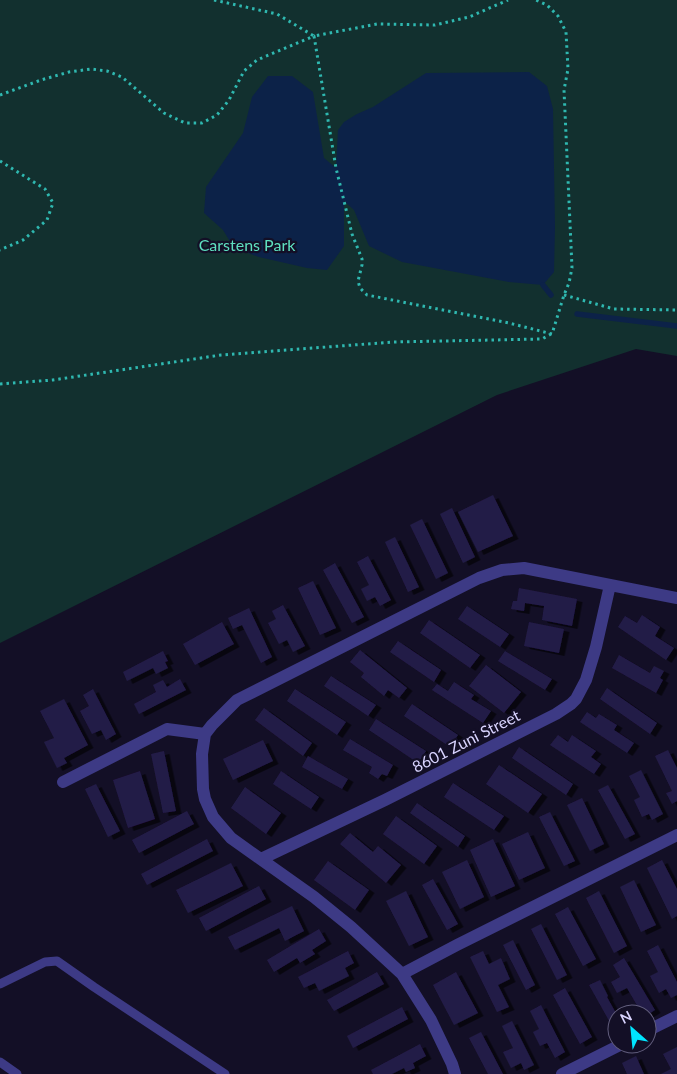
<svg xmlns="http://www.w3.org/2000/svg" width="677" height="1074" viewBox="0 0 677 1074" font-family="Lato,sans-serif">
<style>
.green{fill:#12302f}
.water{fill:#0c2248}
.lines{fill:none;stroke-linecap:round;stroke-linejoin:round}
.stream{stroke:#0c2248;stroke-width:5.5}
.building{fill:#241b47;filter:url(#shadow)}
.path{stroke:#2fb8b0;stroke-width:3;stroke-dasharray:2.5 4;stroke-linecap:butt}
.service{stroke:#3d3a85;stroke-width:9}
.minor{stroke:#3d3a85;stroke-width:12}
.labels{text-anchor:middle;stroke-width:4.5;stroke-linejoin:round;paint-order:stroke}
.park-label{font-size:16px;fill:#5fe0c0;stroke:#130f26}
.street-label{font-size:16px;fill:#d9d4ff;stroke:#130f26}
</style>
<defs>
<filter id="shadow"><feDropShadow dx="5.5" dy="3" stdDeviation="0" flood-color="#0009"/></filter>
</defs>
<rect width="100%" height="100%" fill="#130f26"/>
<path class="green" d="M0,0H677V356L636,349L497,395L0,643Z"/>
<path class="water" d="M529,72L547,86L553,109L555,227L554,272L543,285L509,282L402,262L369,246L354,210L344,201V246L327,270L307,268L259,257L234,248L223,230L204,213L206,187L243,133L252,97L268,76H292L313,92L324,158L336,168L338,130L344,122L357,114L373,107L426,73Z"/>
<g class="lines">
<path class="stream" d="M543,285L551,295
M577,314L677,326"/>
</g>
<path class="building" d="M493,495L513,536L478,552L458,512Z
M452,508L475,557L463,563L440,514Z
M422,519L448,573L436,579L410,525Z
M395,537L419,587L408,592L385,542Z
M368,556L391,600L380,606L375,597L367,601L361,589L369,585L357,562Z
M335,563L364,617L352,623L323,570Z
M313,581L336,628L320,635L298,588Z
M519,588L577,599L572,626L542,620L544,606L525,603L524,611L511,609L513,601H517Z
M283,605L305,646L293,652L287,640L279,644L268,623L276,619L272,611Z
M467,606L509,634L500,647L458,619Z
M249,608L272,657L261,663L242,625L233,629L228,618Z
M642,615L660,627L655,636L674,648L666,660L618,627L625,616L637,623Z
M429,620L480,655L470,668L420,633Z
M222,622L234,644L195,665L183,644Z
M529,622L564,629L559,653L524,646Z
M398,641L441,670L434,682L390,652Z
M360,650L407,688L399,698L388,690L384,696L361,677L364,673L350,662Z
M163,651L168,661L165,662L168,668L156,674L153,668L127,681L123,672Z
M505,651L552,679L545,690L498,661Z
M619,655L650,673L654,666L664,671L660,678L663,680L656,693L612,668Z
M486,665L521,692L504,713L469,686Z
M331,676L376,705L368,716L324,686Z
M180,679L186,690L139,714L134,704L156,692L153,685L163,680L167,687Z
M454,682L474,695L471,699L491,711L483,723L432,690L437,684L448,691Z
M607,688L657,723L650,734L600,699Z
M93,689L116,734L106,740L101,730L92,734L80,711L89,706L83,695Z
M295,689L346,722L337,735L287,701Z
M64,699L88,745L64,758L67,763L57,768L44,742L54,738L40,711Z
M412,704L458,735L450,747L404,716Z
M264,708L312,743L303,756L255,720Z
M587,712L596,718L599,714L617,725L614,730L634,743L627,753L580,722Z
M376,719L426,751L418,763L369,730Z
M558,735L568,742L572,735L596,751L591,757L601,764L594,774L550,745Z
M350,739L393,765L387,776L382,774L378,779L369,773L372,767L343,750Z
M263,740L273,761L233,780L223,759Z
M519,747L573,784L566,795L512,758Z
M668,750L677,768V801L672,804L666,793L672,791L655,756Z
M164,751L176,811L163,813L151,754Z
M308,756L348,779L342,789L302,767Z
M499,765L542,794L528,813L486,784Z
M641,770L663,814L652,820L649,814L642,817L634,800L640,797L629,776Z
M140,771L155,819L128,828L113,780Z
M281,771L319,797L311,809L273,784Z
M453,783L504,816L494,830L444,797Z
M96,784L120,831L108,837L85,789Z
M608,785L635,834L625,839L598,790Z
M245,787L281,813L266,834L231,808Z
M582,798L604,844L590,851L567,805Z
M417,803L465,836L458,847L410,813Z
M187,811L194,824L139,853L132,840Z
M550,812L575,861L564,866L539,817Z
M396,816L437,846L424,864L383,834Z
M528,832L545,868L519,880L502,844Z
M350,833L373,852L378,846L401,865L386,883L340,844Z
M207,839L213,851L147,885L141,874Z
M493,839L515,886L491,897L470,850Z
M467,860L484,897L460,909L442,872Z
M662,860L677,889V916L672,919L647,868Z
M328,861L369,890L355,910L314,880Z
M231,863L243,886L188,913L176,890Z
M433,879L458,924L447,930L422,885Z
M634,880L656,925L641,932L620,887Z
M259,886L266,899L206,931L199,918Z
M406,891L428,937L409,946L386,901Z
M599,891L627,946L614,953L586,898Z
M292,906L304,931L285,941L279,928L235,950L228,937Z
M568,907L596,959L583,966L555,914Z
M541,924L567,975L557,980L531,929Z
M319,929L326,941L312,950L315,954L300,963L297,958L274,972L267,960Z
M513,940L535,985L526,990L503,945Z
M658,945L677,982V995L671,998L666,989L659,993L650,976L658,972L647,951Z
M348,951L354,963L345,968L349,976L319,991L315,983L304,988L298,977Z
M483,951L489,964L501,958L510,979L498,985L509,1007L497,1012L470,957Z
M624,958L655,1010L647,1015V1014H642L627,988L617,993L611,982L620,977L613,965Z
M377,972L384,984L334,1011L327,1000Z
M456,972L478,1013L454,1025L433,985Z
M600,980L608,996L607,997L617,1015V1023L612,1026L589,985Z
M565,988L592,1037L580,1044L553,995Z
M541,1005L565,1052L555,1058L547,1043L540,1046L533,1032L539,1029L530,1011Z
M402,1007L408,1019L353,1048L347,1036Z
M512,1021L534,1065L524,1070L521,1063L511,1068L503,1052L513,1048L502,1026Z
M481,1032L503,1074H488L469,1038Z
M420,1044L426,1056L413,1063L415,1068L406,1072L404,1068L392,1074H373L371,1070Z
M677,1047V1074H661L671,1069L663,1054Z
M636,1056L644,1074H627L622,1063Z"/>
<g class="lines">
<path class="path" d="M214,0L277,14L314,36L377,24L435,25L469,17L508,0
M0,95L41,80L69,72L91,69L107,71L122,77L164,113L185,123H202L217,115L229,100L244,71L257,60L314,36L336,168L352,234L362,259V265L358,281L360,288L367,295L509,323L552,334L564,295L569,283L572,268L564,90L568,69L566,32L558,16L547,5L536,0
M0,161L45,189L53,203L47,220L23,240L0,250
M564,295L614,309L677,310
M0,384L53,380L221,355L393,342L542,339L551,334"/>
<path class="service" d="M0,984L45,962L57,961L94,987L225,1074
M0,1062L17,1074"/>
<path class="minor" d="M63,782L167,729L205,734
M261,859L385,800L556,714L571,704L576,699L586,680L596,647L610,585
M402,974L457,945L677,835
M647,1031L677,1016
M455,1074L452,1064L431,1020L402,974L351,927L314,897L231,838L213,817L205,799L203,789L202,754L205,734L212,725L237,700L479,578L502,570L524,568L677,598
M562,1074L622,1044"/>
</g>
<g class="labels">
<g class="park-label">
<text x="247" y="251">Carstens Park</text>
</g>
<g class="street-label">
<text transform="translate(466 741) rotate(-27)" y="6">8601 Zuni Street</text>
</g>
</g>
<g transform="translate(632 1029) rotate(333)"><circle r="24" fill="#130f26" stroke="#625e7d"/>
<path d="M0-4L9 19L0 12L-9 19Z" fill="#00e5ff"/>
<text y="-8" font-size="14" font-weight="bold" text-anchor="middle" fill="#d9d4ff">N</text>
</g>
</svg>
